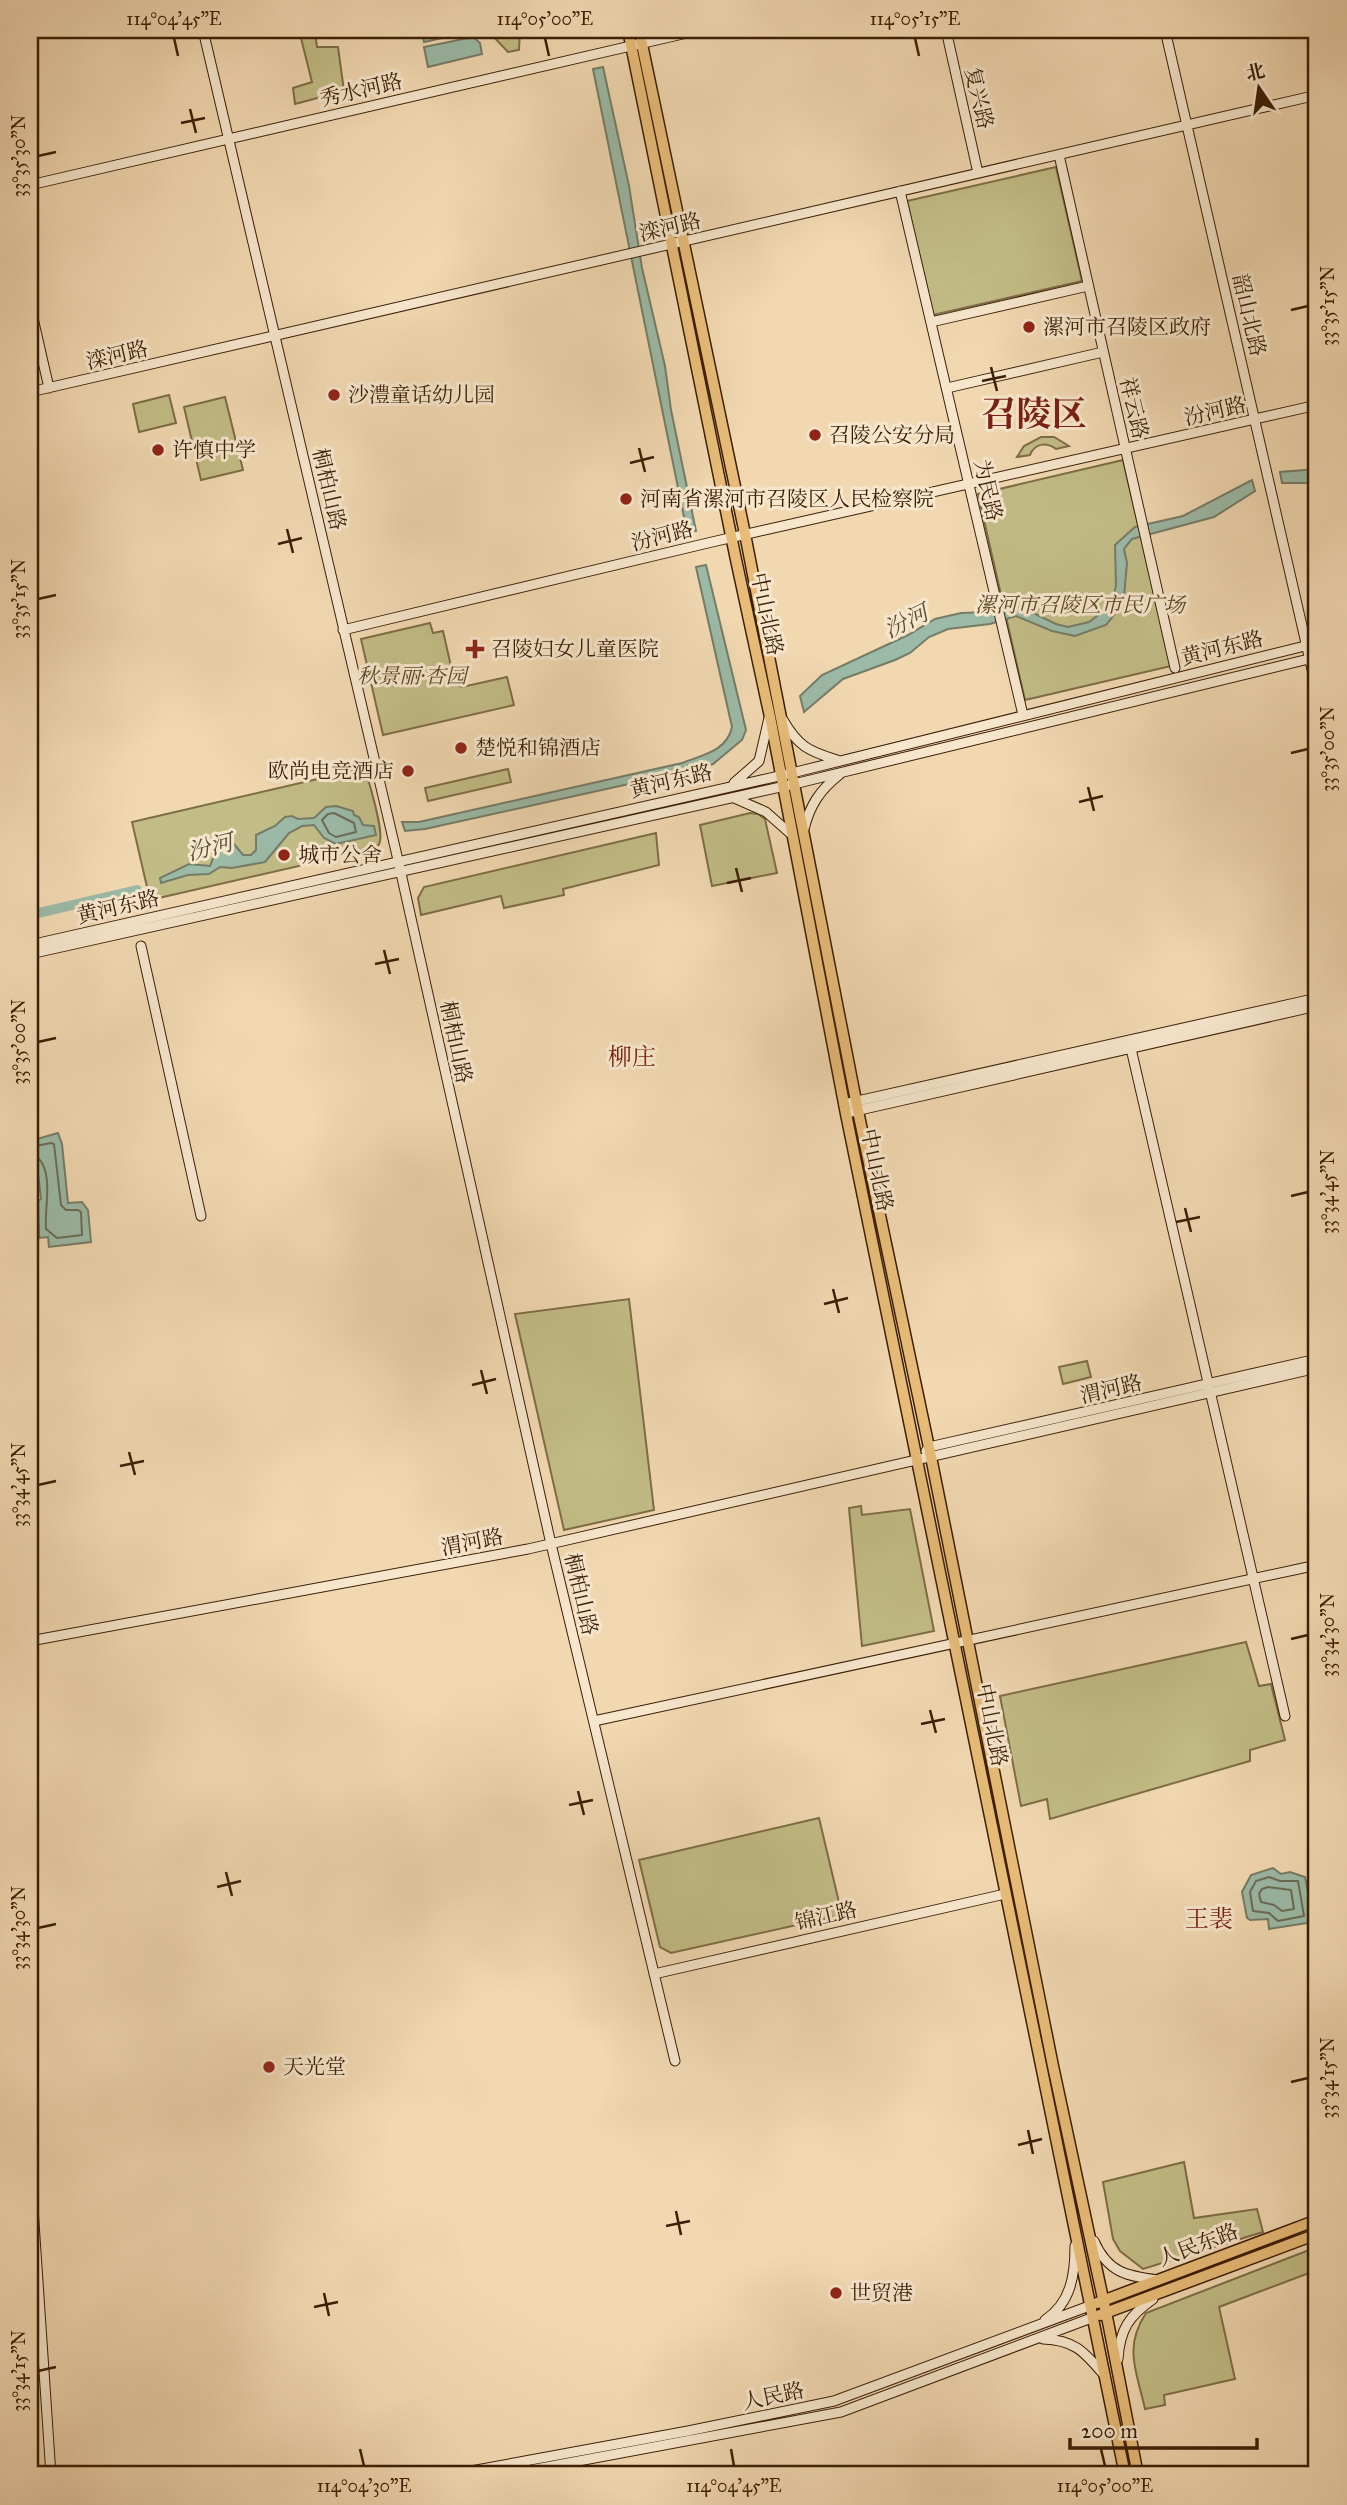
<svg xmlns="http://www.w3.org/2000/svg" width="1347" height="2505" viewBox="0 0 1347 2505" font-family="'IM FELL Great Primer','Noto Serif SC',serif">
<style>
.green{fill:#c2bc86;stroke:#7e6d46;stroke-width:2}
.water{fill:#9bbaa7;stroke:#757c67;stroke-width:2}
.lines{fill:none;stroke-linecap:round;stroke-linejoin:round}
.shore{stroke:#6b6c56;stroke-width:2}
.river{stroke:#9bbaa7;stroke-width:10}
.secondary-casing{stroke:#3b1e06;stroke-width:11}
.primary-casing{stroke:#3b1e06;stroke-width:13}
.secondary{stroke:#f6e6cc;stroke-width:9}
.primary{stroke:#e8bc78;stroke-width:10}
.ticks{fill:none;stroke:#3b1e06;stroke-width:2.5}
.poi-dot{fill:#8f2418;stroke:#f6e6cc;stroke-width:2.5}
.labels{text-anchor:middle;stroke-width:6;stroke-linejoin:round;paint-order:stroke}
.street-label{font-size:21px;fill:#3b1e06;stroke:#f6e6cc}
.poi-label{font-size:21px;fill:#3b1e06;stroke:#f6e6cc;text-anchor:start}
.park-label{font-size:21px;font-style:italic;fill:#5d4626;stroke:#f6e6cc}
.water-label{font-size:23px;font-style:italic;fill:#584d36;stroke:#f6e6cc}
.quarter-label{font-size:24px;fill:#7a1f14;stroke:#f6e6cc}
.town-label{font-size:35px;font-weight:bold;fill:#7a1f14;stroke:#f6e6cc}
.neatline{fill:none;stroke:#3b1e06;stroke-width:2.5}
.ticks-label{font-size:18px;text-anchor:middle;fill:#3b1e06}
</style>
<rect width="100%" height="100%" fill="#f1d8b1"/>
<filter id="stains"><feTurbulence type="fractalNoise" baseFrequency=".00286" numOctaves="4"/><feColorMatrix values="0 0 0 0 .2 0 0 0 0 .09 0 0 0 0 .02 0 0 0 .5 -.17"/></filter>
<radialGradient id="worn" r=".72"><stop offset=".6" stop-color="#630" stop-opacity="0"/><stop offset="1" stop-color="#630" stop-opacity=".3"/></radialGradient>
<path class="green" d="M299,30H330L315,33L317,47H338L344,91L295,104L293,88L312,82Z
M487,30H520L519,50L508,52Z
M1056,167L1082,281L933,315L907,201Z
M169,395L176,423L139,432L133,404Z
M225,397L243,470L201,480L184,407Z
M1041,437H1054L1069,446L1056,449C1046,442 1035,443 1030,455L1017,457L1024,446Z
M1123,460L1171,666L1025,700L978,494Z
M430,623L433,633L443,631L455,684L462,687L507,677L514,705L383,735L361,639Z
M365,768C369,784 383,826 380,841C379,846 378,846 373,849L150,900L132,822Z
M508,769L511,782L428,801L425,788Z
M750,813L758,814L765,819L777,873L712,886L700,825Z
M656,833L659,865L563,889L564,895L504,908L501,896L421,915L418,898L424,887Z
M629,1299L654,1510L564,1530L515,1314Z
M1087,1361L1091,1377L1063,1384L1059,1367Z
M861,1506L862,1515L910,1509L934,1631L862,1646L849,1508Z
M1246,1642L1259,1686L1271,1684L1285,1740L1250,1750V1761L1050,1819L1047,1799L1021,1806L1000,1696Z
M819,1818L842,1915L671,1953L660,1947L639,1860Z
M1184,2162L1194,2218L1257,2209L1263,2232L1143,2269L1120,2251L1113,2239L1103,2182Z
M1317,2247V2270L1219,2307L1235,2379L1164,2395L1165,2405L1145,2409C1137,2372 1123,2348 1146,2313Z
M30,2265L38,2391L30,2392Z"/>
<path class="water" d="M421,30H466L465,33L424,42Z
M473,37L480,43L482,54L428,67L424,47Z
M603,67L629,186L642,268L665,366L671,410L696,531L687,532L593,69Z
M1317,469V483H1282L1280,472Z
M1252,480L1255,491L1214,517L1132,539L1124,549L1127,563L1124,596L1117,611L1106,625L1075,636L1052,631L1016,616L990,624L948,629L929,637L910,653L895,660L843,679L804,712L800,696L822,675L908,635L935,619L961,613L986,612L1021,607L1056,624L1068,627L1089,622L1105,610L1113,599L1116,585L1115,545L1135,527L1183,516Z
M706,565L746,730L742,740L713,764L656,778L425,829L405,831L402,822H419L682,763C703,755 727,751 732,727L696,567Z
M336,806L353,811L354,815L359,817L363,825L374,826L376,835L336,844L324,838L314,825L302,826L289,833L265,862L232,868L220,867L209,874L188,875L161,883L160,878L189,864L210,866L216,851L223,843L234,844L243,855H251L256,850V835L275,826L285,817L292,816L298,819L314,818L326,807Z
M58,1133L62,1144L68,1203L82,1202L88,1210L91,1242L49,1247L48,1237L39,1238L38,1201L41,1199L37,1165L30,1166V1141Z
M1273,1868L1281,1874L1290,1872L1305,1877L1314,1922L1269,1929L1268,1919L1250,1920L1247,1918L1242,1892L1251,1875Z"/>
<g class="lines">
<path class="shore" d="M334,813L354,823L356,832L336,837L329,833L322,820L328,814Z
M30,1147L51,1143L54,1144L61,1205L66,1210H78L81,1212L82,1235L57,1238L46,1229C44,1211 54,1172 38,1158L30,1159
M1269,1877L1280,1881H1298L1304,1916L1278,1921L1269,1913L1253,1911L1250,1892L1256,1881Z
M1268,1887L1291,1890L1294,1909L1282,1911L1274,1905L1261,1902L1259,1894L1262,1889Z"/>
<path class="river" d="M30,915L137,890"/>
<defs>
<path id="secondary" d="M203,30L398,860L551,1544L675,2061
M946,30L978,173
M1165,30L1317,691
M1059,155L1175,668
M30,185L700,30
M900,191L1023,715
M30,305L49,388
M931,322L1088,286
M947,388L1103,352
M30,392L1317,95
M343,630L712,542L1317,405
M783,720C798,746 808,751 837,760
M734,783L759,761L769,718
M734,798L766,812L792,835
M804,829C810,805 820,790 839,775
M30,945L792,773L1317,643
M141,946L201,1216
M30,954L794,784L1317,657
M1129,1040L1285,1716
M844,1104L1317,998
M851,1112L1317,1006
M926,1451L929,1447L1317,1359
M30,1641L528,1549L1317,1368
M594,1721L1317,1565
M654,1974L1005,1894
M30,2163L51,2475
M1094,2241C1108,2273 1127,2276 1158,2280
M1045,2320C1071,2303 1075,2275 1075,2246
M1043,2339C1076,2340 1085,2353 1105,2376
M1118,2359C1120,2329 1129,2316 1153,2299
M449,2475L688,2431L834,2401L1092,2305
M503,2475L841,2412L1094,2317"/>
<path id="primary" d="M628,30L735,555L770,717L846,1114L1125,2475
M639,30L745,534L858,1111L931,1457L1053,2066L1108,2322L1138,2475
M1097,2303L1317,2220
M1100,2315L1317,2234"/>
</defs>
<use href="#secondary" class="secondary-casing"/>
<use href="#primary" class="primary-casing"/>
<use href="#secondary" class="secondary"/>
<use href="#primary" class="primary"/>
</g>
<path class="ticks" d="M174,38L178,56M545,38L549,56M915,38L919,56M190,109L196,133M181,123L205,118M38,156L56,152M1291,310L1308,306M991,367L997,391M982,381L1006,376M639,448L645,472M630,463L654,457M287,529L293,553M278,544L302,538M38,599L56,595M1291,753L1308,749M1088,787L1094,811M1079,802L1103,796M736,868L742,892M727,883L751,878M384,950L390,974M375,964L399,959M38,1042L56,1038M1291,1196L1308,1192M1185,1208L1191,1232M1176,1222L1200,1217M833,1289L839,1313M824,1304L848,1298M481,1370L487,1394M472,1385L496,1379M129,1452L135,1475M120,1466L144,1461M38,1485L56,1481M1291,1639L1308,1635M930,1710L936,1733M921,1724L945,1719M578,1791L584,1815M569,1805L593,1800M226,1872L232,1896M217,1887L241,1881M38,1928L56,1924M1291,2082L1308,2078M1028,2130L1033,2154M1018,2145L1042,2139M676,2211L681,2235M666,2226L690,2221M324,2293L329,2316M314,2307L338,2302M38,2371L56,2367M360,2449L364,2466M731,2449L734,2466M1101,2449L1105,2466"/>
<g class="poi-dot">
<circle cx="1029" cy="327" r="7"/>
<circle cx="334" cy="395" r="7"/>
<circle cx="815" cy="435" r="7"/>
<circle cx="158" cy="450" r="7"/>
<circle cx="626" cy="499" r="7"/>
<path d="M471.5 638.5h7v7h7v7h-7v7h-7v-7h-7v-7h7z"/>
<circle cx="461" cy="748" r="7"/>
<circle cx="408" cy="771" r="7"/>
<circle cx="284" cy="855" r="7"/>
<circle cx="269" cy="2067" r="7"/>
<circle cx="836" cy="2293" r="7"/>
</g>
<g class="labels">
<g class="street-label">
<text transform="translate(361 90) rotate(-13)" y="7">秀水河路</text>
<text transform="translate(979 98) rotate(77)" y="7">复兴路</text>
<text transform="translate(670 227) rotate(-13)" y="7">滦河路</text>
<text transform="translate(1249 315) rotate(77)" y="7">韶山北路</text>
<text transform="translate(117 355) rotate(-13)" y="7">滦河路</text>
<text transform="translate(1134 408) rotate(77)" y="7">祥云路</text>
<text transform="translate(1215 411) rotate(-13)" y="7">汾河路</text>
<text transform="translate(329 489) rotate(77)" y="7">桐柏山路</text>
<text transform="translate(988 490) rotate(77)" y="7">为民路</text>
<text transform="translate(662 536) rotate(-14)" y="7">汾河路</text>
<text transform="translate(767 614) rotate(78)" y="7">中山北路</text>
<text transform="translate(1222 648) rotate(-14)" y="7">黄河东路</text>
<text transform="translate(671 781) rotate(-13)" y="7">黄河东路</text>
<text transform="translate(118 907) rotate(-13)" y="7">黄河东路</text>
<text transform="translate(456 1042) rotate(78)" y="7">桐柏山路</text>
<text transform="translate(877 1170) rotate(78)" y="7">中山北路</text>
<text transform="translate(1111 1389) rotate(-13)" y="7">渭河路</text>
<text transform="translate(472 1542) rotate(-11)" y="7">渭河路</text>
<text transform="translate(581 1594) rotate(77)" y="7">桐柏山路</text>
<text transform="translate(992 1725) rotate(79)" y="7">中山北路</text>
<text transform="translate(826 1916) rotate(-13)" y="7">锦江路</text>
<text transform="translate(1198 2245) rotate(-21)" y="7">人民东路</text>
<text transform="translate(773 2396) rotate(-12)" y="7">人民路</text>
</g>
<g class="poi-label">
<text x="1043" y="334">漯河市召陵区政府</text>
<text x="348" y="402">沙澧童话幼儿园</text>
<text x="829" y="442">召陵公安分局</text>
<text x="172" y="457">许慎中学</text>
<text x="640" y="506">河南省漯河市召陵区人民检察院</text>
<text x="491" y="656">召陵妇女儿童医院</text>
<text x="475" y="755">楚悦和锦酒店</text>
<text x="394" y="778" text-anchor="end">欧尚电竞酒店</text>
<text x="298" y="862">城市公舍</text>
<text x="283" y="2074">天光堂</text>
<text x="850" y="2300">世贸港</text>
</g>
<g class="park-label">
<text x="1080" y="612">漯河市召陵区市民广场</text>
<text x="412" y="683">秋景丽·杏园</text>
</g>
<g class="water-label">
<text transform="translate(906 621) rotate(-26)" y="8">汾河</text>
<text transform="translate(210 847) rotate(-14)" y="8">汾河</text>
</g>
<g class="quarter-label">
<text x="632" y="1065">柳庄</text>
<text x="1209" y="1927">王裴</text>
</g>
<g class="town-label">
<text x="1034" y="426">召陵区</text>
</g>
</g>
<rect width="1347" height="2505" fill="none" stroke="#f1d8b1" stroke-width="77"/>
<g transform="translate(1259 88) rotate(347)" stroke="#f6e6cc" stroke-width="5" paint-order="stroke">
<path d="M0-5L12 26L0 18L-12 26Z" fill="#3b1e06"/>
<text y="-10" font-size="19" font-weight="bold" text-anchor="middle" fill="#3b1e06">北</text>
</g>
<path d="M1070 2438v10h187v-10" fill="none" stroke="#3b1e06" stroke-width="3.5"/>
<text x="1081" y="2438" font-size="21" fill="#3b1e06" stroke="#f6e6cc" stroke-width="5" paint-order="stroke">200 m</text>
<rect x="38" y="38" width="1270" height="2428" class="neatline"/>
<g class="ticks-label">
<text x="174" y="25">114°04'45"E</text>
<text x="545" y="25">114°05'00"E</text>
<text x="915" y="25">114°05'15"E</text>
<text transform="translate(19 156) rotate(-90)" y="6">33°35'30"N</text>
<text transform="translate(1328 306) rotate(-90)" y="6">33°35'15"N</text>
<text transform="translate(19 599) rotate(-90)" y="6">33°35'15"N</text>
<text transform="translate(1328 749) rotate(-90)" y="6">33°35'00"N</text>
<text transform="translate(19 1042) rotate(-90)" y="6">33°35'00"N</text>
<text transform="translate(1328 1192) rotate(-90)" y="6">33°34'45"N</text>
<text transform="translate(19 1485) rotate(-90)" y="6">33°34'45"N</text>
<text transform="translate(1328 1635) rotate(-90)" y="6">33°34'30"N</text>
<text transform="translate(19 1928) rotate(-90)" y="6">33°34'30"N</text>
<text transform="translate(1328 2078) rotate(-90)" y="6">33°34'15"N</text>
<text transform="translate(19 2371) rotate(-90)" y="6">33°34'15"N</text>
<text x="364" y="2492">114°04'30"E</text>
<text x="734" y="2492">114°04'45"E</text>
<text x="1105" y="2492">114°05'00"E</text>
</g>
<rect width="100%" height="100%" filter="url(#stains)"/>
<rect width="100%" height="100%" fill="url(#worn)"/>
</svg>
